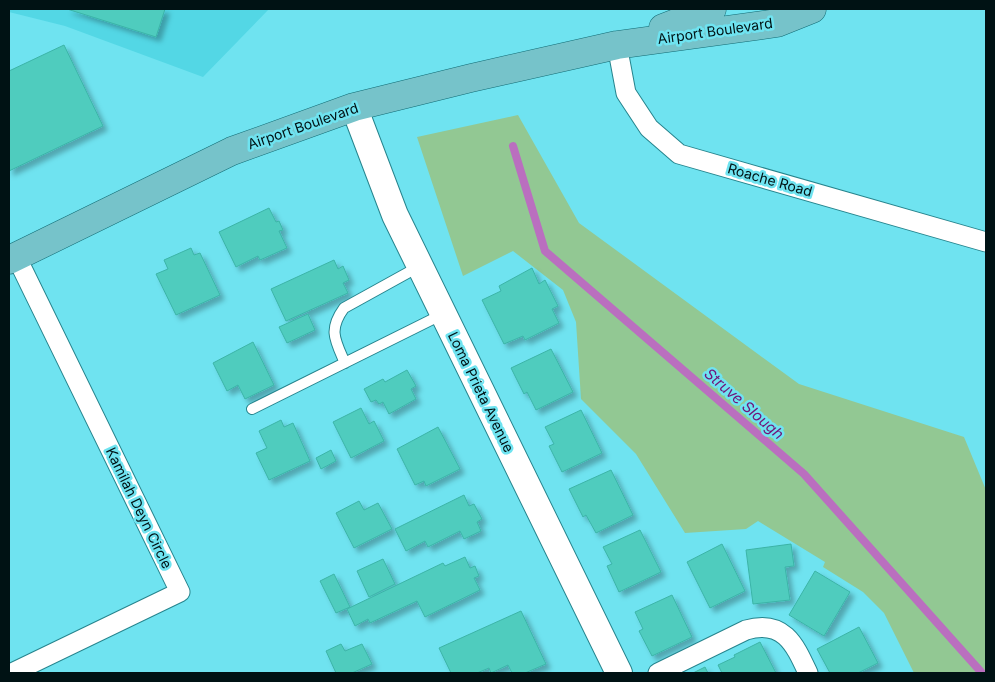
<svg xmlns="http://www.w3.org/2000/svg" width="995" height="682" viewBox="0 0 995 682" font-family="Inter,sans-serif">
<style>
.built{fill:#53d7e5}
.green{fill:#92c893}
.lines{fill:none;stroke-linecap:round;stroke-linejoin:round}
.stream{stroke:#ba6fbf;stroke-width:8}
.building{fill:#4fccbe;stroke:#3cb4a7;filter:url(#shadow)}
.lane-casing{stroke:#26848d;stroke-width:12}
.street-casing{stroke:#26848d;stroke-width:21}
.secondary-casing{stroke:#26848d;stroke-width:28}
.primary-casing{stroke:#116b74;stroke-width:29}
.lane{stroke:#fff;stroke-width:10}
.street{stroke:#fff;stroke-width:19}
.secondary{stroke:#fff;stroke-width:26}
.primary{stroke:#76c3ca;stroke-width:28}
.labels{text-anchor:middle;stroke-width:5;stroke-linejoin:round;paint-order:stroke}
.street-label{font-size:14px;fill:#001214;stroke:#6fe3f0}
.water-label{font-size:15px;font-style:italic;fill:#711478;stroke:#6fe3f0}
</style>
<defs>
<filter id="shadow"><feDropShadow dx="4.5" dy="4.5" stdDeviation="2.5" flood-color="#0004"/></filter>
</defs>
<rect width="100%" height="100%" fill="#6fe3f0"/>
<path class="built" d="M9,9H269L203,77L65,26L9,12Z"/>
<path class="green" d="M518,115L579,223L799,384L964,437L986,490V673H914L884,613L863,592L823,567L825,562L758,521L746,529L685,533L636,454L581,399L576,322L563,290L513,251L463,276L417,137Z"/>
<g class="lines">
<path class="stream" d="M513,146L545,251L804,474L982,673"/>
</g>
<path class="building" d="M67,9H165L156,37Z
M64,45L103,126L9,171V71Z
M269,208L276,222L279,221L283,230L279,231L287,248L260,260L258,256L236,267L219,232Z
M191,248L194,255L200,253L220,295L176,315L156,274L168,269L164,260Z
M334,260L338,269L343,266L349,280L343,283L348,293L286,321L271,289Z
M532,268L539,284L545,280L558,306L552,309L559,323L525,340L523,336L504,344L482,300L501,291L499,286Z
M308,314L315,330L287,343L279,327Z
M253,342L274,385L245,399L238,385L227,391L213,363Z
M551,349L573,392L536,410L527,392L524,394L511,368Z
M407,370L416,386L411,389L416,399L389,414L383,402L379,404L376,400L371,402L364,389L383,379L385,382Z
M361,408L369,424L374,421L384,441L351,458L333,422Z
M581,410L602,453L562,472L549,446L554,444L545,427Z
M281,420L284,427L293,423L310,461L269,480L256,453L267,448L259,431Z
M438,427L460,469L426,486L424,481L415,485L397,449Z
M331,450L336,461L321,469L316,458Z
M611,470L633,515L596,533L586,515L583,517L569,489Z
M464,495L469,506L474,504L482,519L477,522L481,531L464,539L460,531L428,547L425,541L406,551L395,529Z
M359,501L364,510L378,503L392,529L354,548L336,513Z
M640,530L661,572L619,592L607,566L612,564L603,547Z
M722,544L745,591L710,608L687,562Z
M791,544L794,566L785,567L790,600L753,604L746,550Z
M465,557L470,568L475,566L479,576L474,578L480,590L425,617L417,601L370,623L368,619L355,626L347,609L443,563L445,566Z
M383,559L395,584L369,597L357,571Z
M815,571L850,592L824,636L789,615Z
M334,574L350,607L336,613L320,581Z
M672,595L692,637L652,656L639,631L643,629L635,612Z
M521,611L546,664L525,673H512L508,665L491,673L489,668L477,673H451L439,648Z
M859,627L878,663L858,673H830L817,649Z
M760,642L776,673H722L718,665L735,657L734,655Z
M341,644L345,651L362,644L372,664L352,673H336L326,651Z
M705,667L708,673H693Z"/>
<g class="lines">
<defs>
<path id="lane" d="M345,363C335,340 328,330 344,308L420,266
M252,409L443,314"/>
<path id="street" d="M617,45L626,93L649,128L679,154L986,242
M12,673L180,592L16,256
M658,673L746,630C784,619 795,645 808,673"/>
<path id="secondary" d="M354,107L395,215L619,673"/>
<path id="primary" d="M663,28L712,9
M9,260L232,151L354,107L471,78L617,45L777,23L812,9"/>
</defs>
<use href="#lane" class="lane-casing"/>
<use href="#street" class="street-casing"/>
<use href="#secondary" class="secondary-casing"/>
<use href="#primary" class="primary-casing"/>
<use href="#lane" class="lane"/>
<use href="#street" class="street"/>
<use href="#secondary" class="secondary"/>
<use href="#primary" class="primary"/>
</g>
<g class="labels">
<g class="street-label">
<text transform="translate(715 31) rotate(-8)" y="5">Airport Boulevard</text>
<text transform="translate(303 126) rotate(-19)" y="5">Airport Boulevard</text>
<text transform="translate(770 180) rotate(16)" y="5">Roache Road</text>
<text transform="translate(481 392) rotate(64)" y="5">Loma Prieta Avenue</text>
<text transform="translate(139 508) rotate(64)" y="5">Kamilah Deyn Circle</text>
</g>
<g class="water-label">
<text transform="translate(744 404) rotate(41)" y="5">Struve Slough</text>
</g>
</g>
<rect width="995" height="682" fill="none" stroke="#001214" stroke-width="20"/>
</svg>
